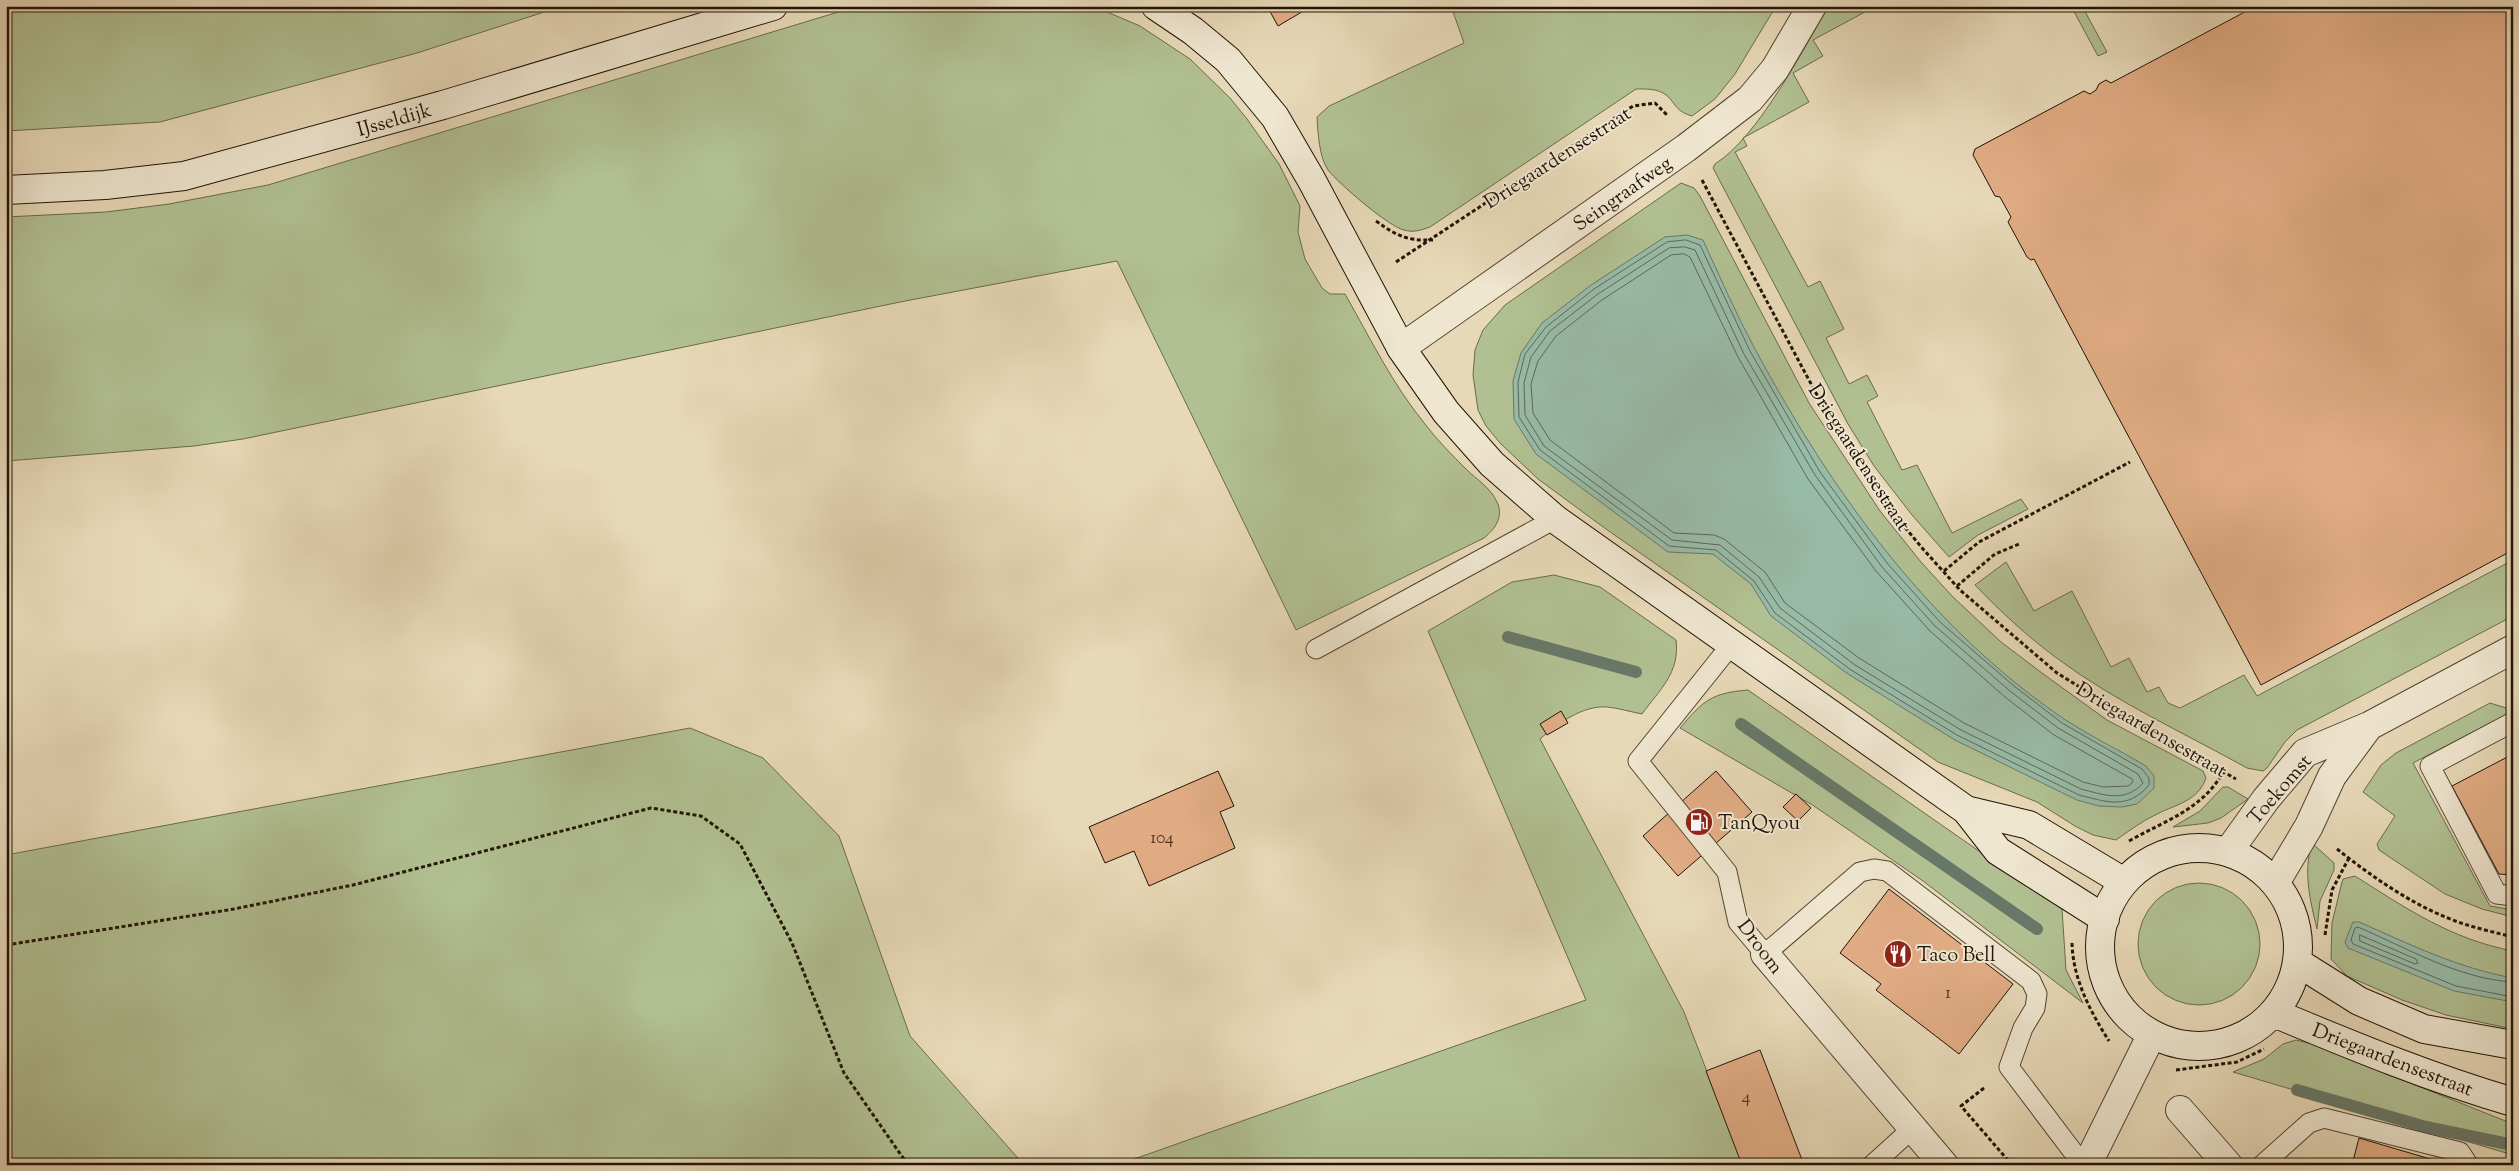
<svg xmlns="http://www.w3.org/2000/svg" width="2519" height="1171" viewBox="0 0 2519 1171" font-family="'Sorts Mill Goudy',serif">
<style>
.green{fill:#b1c092;stroke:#696a4c}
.water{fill:#98bba8;stroke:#687868}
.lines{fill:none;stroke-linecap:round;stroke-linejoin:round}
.shore{stroke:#5c6858;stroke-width:1}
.stream{stroke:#687868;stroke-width:12}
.building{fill:#e1ac84;stroke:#211407}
.lane-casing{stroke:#524533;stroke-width:21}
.street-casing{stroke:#524533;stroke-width:30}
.secondary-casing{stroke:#211407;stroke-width:30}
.path{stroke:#211407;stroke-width:3;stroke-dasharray:4 2.5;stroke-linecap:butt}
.lane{stroke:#efe6d0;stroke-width:19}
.street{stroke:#efe6d0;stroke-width:28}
.secondary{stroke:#efe6d0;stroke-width:28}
.labels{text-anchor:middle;stroke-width:4;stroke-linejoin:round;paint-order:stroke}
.number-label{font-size:18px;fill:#513a26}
.street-label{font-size:20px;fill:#211407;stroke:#efe6d0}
.poi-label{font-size:20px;fill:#211407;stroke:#efe6d0;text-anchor:start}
</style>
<rect width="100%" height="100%" fill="#e7d8b7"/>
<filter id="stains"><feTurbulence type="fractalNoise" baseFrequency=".004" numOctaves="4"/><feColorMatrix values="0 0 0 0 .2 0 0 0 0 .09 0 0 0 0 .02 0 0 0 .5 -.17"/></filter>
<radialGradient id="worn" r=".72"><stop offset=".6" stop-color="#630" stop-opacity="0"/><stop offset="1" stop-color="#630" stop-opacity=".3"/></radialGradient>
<path class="green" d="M6,6H563L417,53L160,122L6,131Z
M858,6H1093L1140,26L1190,59L1230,98L1247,119L1279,164L1300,206L1298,232L1305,259L1322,288L1330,294H1345C1370,338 1393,385 1425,424C1437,440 1452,455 1466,469C1477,480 1490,487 1497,502C1504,517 1495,529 1484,538L1296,630L1117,261L900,302L243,439L194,446L6,461V217L106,212L169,204L268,185Z
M1451,6H1776L1735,74L1715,99L1692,116C1665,109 1680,87 1636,89L1430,227C1421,230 1414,233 1404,230C1389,227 1338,183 1328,170C1319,156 1318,134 1317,117L1329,106L1464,43Z
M1829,6H1876L1813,40L1823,56L1793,73L1809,102L1743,138L1747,146L1735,152L1808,287L1820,281L1844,329L1826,338L1849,384L1867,375L1878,396L1867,402L1902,470L1917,465L1952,533L2021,499L2028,509L1978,535L1949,557L1912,515L1874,466L1848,424L1713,168L1715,164C1758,137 1802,51 1829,6Z
M2071,6H2082L2107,52L2098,56Z
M1681,183L1694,188L1700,196L1809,403L1880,511L1921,562L1952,596L2001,642L2046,676L2107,720L2203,771L2206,778C2198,801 2177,804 2157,814C2142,821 2129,831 2116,840L2093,835L2075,826L2037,802L1938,762L1606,529L1538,479L1501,444L1486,426L1478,410L1473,375L1475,350L1483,330L1505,305Z
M2513,560V616L2297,730L2285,742L2267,768L2263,771L2247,768C2184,733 2116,702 2058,659C2028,637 2001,612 1975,585L2006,562L2034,611L2072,591L2111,667L2129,658L2147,692L2159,687L2168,703L2180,708L2244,675L2257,696Z
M1554,575L1600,587L1676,640C1680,673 1660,689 1642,714C1631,712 1619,708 1607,707C1583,705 1557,724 1540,739L1684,1012L1743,1165H1117L1586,1000L1428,631L1512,582Z
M1748,690L2062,909L2066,970L2083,1003L1923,881L1814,806L1680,728C1703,701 1711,693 1748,690Z
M2490,703L2506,708L2513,705V711L2413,763L2490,906L2513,910V917L2482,909L2445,894L2379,850L2377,844L2395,816L2363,792L2381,765L2396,753Z
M690,728L763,758L839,836L910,1036L1024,1165H6V855Z
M2223,787H2228L2248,799L2221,818L2208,823L2173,827L2200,811Z
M2312,843L2334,863V870L2320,901L2317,929C2310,900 2303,872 2312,843Z
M2355,876C2407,909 2451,939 2513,951V1029L2446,1015L2402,1000L2347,976L2331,959L2332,923L2342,882L2343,879Z
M2138 944a61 61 0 1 1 122 0a61 61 0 1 1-122 0Z
M2296,1040L2313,1044L2513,1124V1155L2233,1072L2264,1059L2283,1044Z"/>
<path class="water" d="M1687,235L1703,240C1720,277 1736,314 1755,349C1832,492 1928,626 2064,719C2090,736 2119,750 2146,766L2154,776V788L2137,804L2122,807L2099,806L2077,800L1955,740L1848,674L1771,616L1751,584L1713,554L1668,552L1536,454L1514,419L1513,381L1521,353L1542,323L1591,285L1665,237Z
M2353,922H2359C2409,944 2458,968 2513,978V1002L2454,991L2348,948L2345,942Z"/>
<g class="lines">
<path class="shore" d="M1686,240L1700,245L1750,351L1820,472L1887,563L1940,622L2014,686L2062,723L2142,769L2149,778V785C2128,810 2107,802 2079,795L1957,735L1851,670L1775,613L1754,581L1716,550L1669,546L1540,450L1519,417L1518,382L1525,354L1546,327L1594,289L1667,242Z
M1685,247L1695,250L1744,354L1815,475L1882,567L1935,626L2010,691L2058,728L2138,774L2143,783C2125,803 2104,795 2081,789L1961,730L1855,665L1780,608L1759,577L1720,545L1672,540L1544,446L1525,415L1524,383L1531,357L1550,331L1598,294L1669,248Z
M1684,254L1690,257L1738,357L1808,479L1876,571L1930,631L2005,697L2054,735L2132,779L2133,782L2128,786L2103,787L2083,782L1964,723L1859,658L1785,603L1765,572L1724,539L1714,535L1674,533L1550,440L1533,413L1531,384L1538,361L1556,336L1602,300L1671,255Z
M2360,935L2416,959L2418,963L2415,964L2360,941Z
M2513,982C2459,979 2407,948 2358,927L2355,928L2351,940L2353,944L2456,986L2513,997"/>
<path class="stream" d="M1508,637L1636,672
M1741,724L2037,929
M2297,1090L2426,1127L2513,1145"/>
</g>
<path class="building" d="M1267,6H1312L1278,26Z
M2256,6H2513V550L2261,685L2034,259L2031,260L2027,257L2008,222L2011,217L2000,197L1995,196L1973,155L1975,149L2084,91L2090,94L2096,90L2099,84L2106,80L2111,83Z
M1561,711L1568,723L1547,735L1540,724Z
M2513,754V875L2499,874L2452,786Z
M1218,771L1234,806L1220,812L1235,848L1149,886L1134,851L1105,863L1089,827Z
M1716,771L1752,812L1678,876L1643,836Z
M1796,794L1811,808L1798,821L1783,807Z
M1889,889L2013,984L1959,1054L1876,990L1881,984L1840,953Z
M1760,1050L1804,1165H1742L1706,1071Z
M2359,1138L2437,1161L2435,1165H2352Z"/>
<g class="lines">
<defs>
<path id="lane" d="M1731,645L1638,761L1727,872L1738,922L1765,954L1860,872L1874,869L1887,871L2031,981L2037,994L2035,1008L2023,1028L2009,1067L2083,1165
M1316,649L1555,519
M2513,722L2430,766L2497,894L2513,896
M1872,1165L1913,1128
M2262,1165L2309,1123L2324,1118L2460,1152L2466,1161L2465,1165"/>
<path id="street" d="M1401,348L1686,148L1750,99L1775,69L1812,6
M2228,852L2266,799L2305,753L2369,726L2513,649
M2275,883L2309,826L2332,776L2369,726
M1765,954L1944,1165
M2180,1110L2228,1165
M2087,1165L2152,1034"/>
<path id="secondary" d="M1156,6L1193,31L1228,60L1275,117L1311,179L1401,348L1446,412L1492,464L1555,519L1966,810L1998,851L2105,919
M6,190L105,185L184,176L443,105L773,6
M1966,810L2029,825L2124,882
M2100 947a99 99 0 1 1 198 0a99 99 0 1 1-198 0Z
M2297,962L2359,1001L2424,1029L2513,1045
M2274,1013C2353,1046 2431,1078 2513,1102"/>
</defs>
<use href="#lane" class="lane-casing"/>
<use href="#street" class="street-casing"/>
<use href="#secondary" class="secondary-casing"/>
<path class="path" d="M1702,180L1817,395L1888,507L1923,549L1960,590L2057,673L2130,718L2236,779
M1376,221C1397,236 1407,241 1433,240
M1396,262L1633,106L1655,103L1667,115
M1944,571L1979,542L2130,462
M1957,586L1995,554L2019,544
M2129,841C2166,820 2202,810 2224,771
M2337,849C2375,879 2418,909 2464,924C2480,929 2497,933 2513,937
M2325,935L2332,890L2349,858
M2072,943C2073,979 2090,1011 2109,1041
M6,945L234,909L353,885L651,808L701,816L740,844L792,943L844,1073L908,1165
M2176,1070L2237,1062L2264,1049
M1984,1088L1961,1106L2012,1165"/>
<use href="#lane" class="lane"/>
<use href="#street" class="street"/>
<use href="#secondary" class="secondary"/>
</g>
<defs>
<symbol id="fuel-disc" viewBox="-11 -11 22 22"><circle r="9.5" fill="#8f2418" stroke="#efe6d0"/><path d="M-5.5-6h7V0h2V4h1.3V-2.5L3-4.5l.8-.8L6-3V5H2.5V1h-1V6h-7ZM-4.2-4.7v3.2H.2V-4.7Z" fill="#fff"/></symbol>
<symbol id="restaurant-disc" viewBox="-11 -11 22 22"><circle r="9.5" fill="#8f2418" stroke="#efe6d0"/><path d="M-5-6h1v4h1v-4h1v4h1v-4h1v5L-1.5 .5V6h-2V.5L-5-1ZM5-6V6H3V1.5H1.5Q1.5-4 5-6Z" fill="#fff"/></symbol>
</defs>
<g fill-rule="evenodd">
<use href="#fuel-disc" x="1683" y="806" width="32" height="32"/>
<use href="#restaurant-disc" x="1882" y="938" width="32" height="32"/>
</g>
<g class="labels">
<g class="number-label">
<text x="1162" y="843">104</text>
<text x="1948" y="998">1</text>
<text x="1746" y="1102">4</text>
</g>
<g class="street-label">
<text transform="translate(394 119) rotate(-16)" y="7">IJsseldijk</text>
<text transform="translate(1557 157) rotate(-33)" y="7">Driegaardensestraat</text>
<text transform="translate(1622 193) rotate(-35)" y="7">Seingraafweg</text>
<text transform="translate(1860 457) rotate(57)" y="7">Driegaardensestraat</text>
<text transform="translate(2152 729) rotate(30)" y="7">Driegaardensestraat</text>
<text transform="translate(2279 789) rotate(-49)" y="7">Toekomst</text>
<text transform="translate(1761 946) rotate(53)" y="7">Droom</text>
<text transform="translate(2393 1059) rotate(21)" y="7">Driegaardensestraat</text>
</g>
<g class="poi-label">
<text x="1718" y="829">TanQyou</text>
<text x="1917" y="961">Taco Bell</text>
</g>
</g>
<rect width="2519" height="1171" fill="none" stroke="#e7d8b7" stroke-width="25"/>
<rect x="8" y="8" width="2504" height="1156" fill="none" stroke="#211407" stroke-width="2.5"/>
<rect x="12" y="12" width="2494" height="1146" fill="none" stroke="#211407"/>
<rect width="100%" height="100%" filter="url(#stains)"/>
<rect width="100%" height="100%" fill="url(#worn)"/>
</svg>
